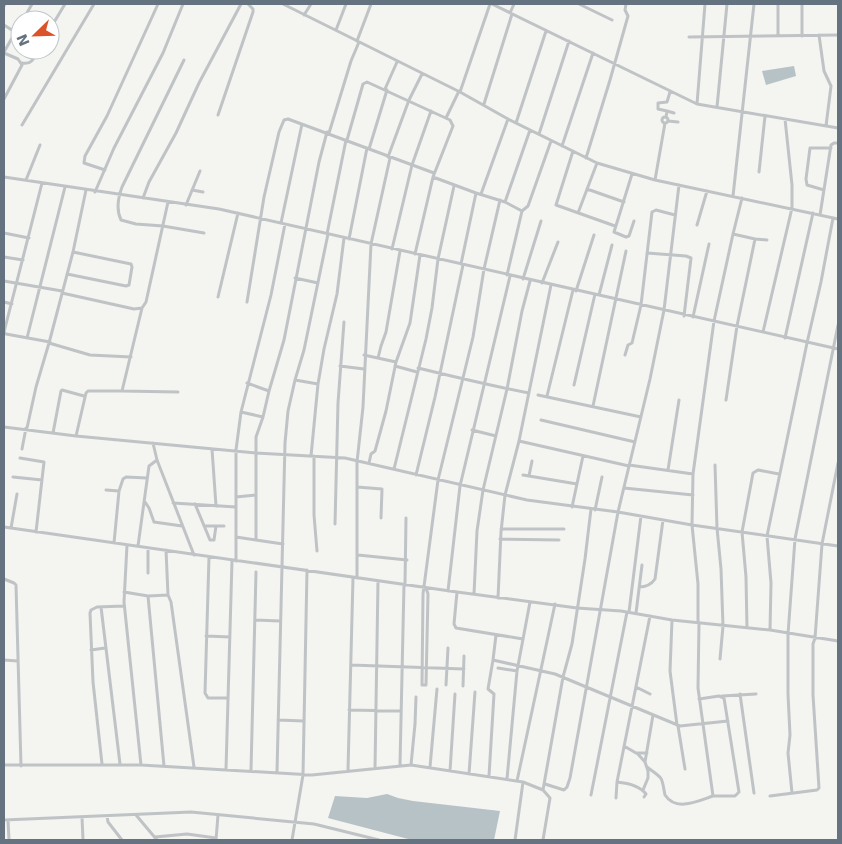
<svg xmlns="http://www.w3.org/2000/svg" width="842" height="844" viewBox="0 0 842 844" font-family="'DejaVu Sans',sans-serif">
<style>
.water{fill:#b6c2c6}
.lines{fill:none;stroke-linecap:round;stroke-linejoin:round}
.minor{stroke:#bfc3c6;stroke-width:3}
</style>
<rect width="100%" height="100%" fill="#f4f4f0"/>
<path class="water" d="M794,66L796,76L766,85L762,71Z
M387,794L398,798L413,801L500,811L494,840H412L328,818L335,796L367,798Z"/>
<g class="lines">
<path class="minor" d="M283,4L460,92L508,119L597,163L655,180L838,219
M492,4L697,104L838,128
M579,4L612,20
M4,6L5,4
M510,13L514,4
M304,15L311,4
M23,20L32,4
M4,25L15,32
M50,29L65,4
M336,30L346,4
M819,35L824,71L831,86L826,126
M778,36V4
M802,36V4
M689,37L838,35
M357,41L371,4
M4,52L20,24
M4,53L18,59L22,65L4,99
M184,60L122,187C118,198 116,210 121,220L136,224L163,226L204,233
M22,63C32,65 34,58 38,50
M385,89L397,62
M460,92L490,4
M484,104L512,14
M697,104L705,4
M717,107L727,4
M667,111L674,113
M218,115L253,12V9L248,4
M662 120a3 3 0 1 1 6 0a3 3 0 1 1-6 0Z
M666,117L667,111L658,109V103L667,102L670,92
M446,118L459,91
M668,121L678,122
M516,123L546,31
M22,125L94,4
M329,133L351,61L359,42
M539,134L569,41
M347,140L363,84L367,82L450,120L453,126L433,177L415,254
M562,146L593,53
M369,149L387,90
M573,151L556,205L615,226
M388,157L409,100L422,74
M586,158L610,80L628,16L625,10L626,4
M105,170L84,163L85,156L107,116L158,4
M759,172L765,116
M632,174L614,232L626,237L629,236L634,221
M4,177L219,209L838,349
M433,177L476,193L461,264
M26,180L40,145
M655,180L665,123
M42,183L4,332L6,334L50,342
M587,189L624,202
M192,190L203,192
M824,190L807,185L806,179L810,148H831
M95,192L114,148L163,53L183,4
M476,193L505,202L522,211L507,275
M481,194L508,119
M733,196L754,4
M143,198L149,182L176,133L199,83L241,4
M505,202L530,130
M186,205L200,171
M522,211L528,206L551,141
M578,213L597,163
M820,215L831,145L834,143H838
M281,223L302,124
M697,225L707,191
M4,233L29,238
M327,234L346,140
M349,239L367,148
M755,239L767,240
M392,249L412,165L431,111
M647,253L686,256L691,258L684,316
M4,257L23,260
M67,274L126,286L129,285L132,267L131,264L73,252
M295,278L318,283
M523,279L541,221
M4,281L62,291
M542,283L558,242
M576,291L594,235
M62,293L134,309L142,308L146,302L168,202
M599,295L612,245
M218,297L238,213
M4,302L12,304
M247,302L264,197L279,132L284,120L288,119L434,173
M693,317L709,244
M763,332L792,208V185L785,119
M27,338L65,187
M785,338L813,213
M49,343L90,355L131,357
M364,355L396,362
M625,355L628,345L632,343L641,305L652,212L656,210L675,215
M378,358L381,346L386,332L400,251
M340,366L364,369
M395,366L417,372
M418,368C455,377 492,386 529,393
M295,380L318,384
M247,383L269,391L284,340L319,162L327,132
M574,385L595,294
M122,391L178,392
M538,395L641,417
M547,396L573,290
M726,400L737,326L755,239L733,234
M593,406L626,251
M241,412L263,417L269,391
M263,417L256,437V540L283,544
M541,420L635,442
M4,427L76,436L256,453L345,458L527,500L618,512L692,525L838,546
M27,428L36,387L49,343L73,252L86,190
M472,430L496,436
M53,433L61,391L62,390L84,396
M76,436L86,393L88,391H122L142,308
M519,441L629,466
M153,443L157,460L194,555
M22,449L26,428
M212,449L216,506
M311,456L318,384L324,349L337,294L344,238
M314,456V515L317,551
M20,458L44,462L36,532
M369,463L371,454L375,451L386,411L396,362L410,323L420,255
M629,465L693,474
M715,465L717,528L721,569L723,626L720,659
M394,469L426,339L432,308L438,259L454,186
M668,470L679,400
M416,475L435,397L463,265
M523,475L577,484
M529,476L532,461
M13,477L42,480
M357,487L382,489L381,518
M624,488L693,495
M106,490L119,491L114,543
M119,491L123,479L126,477L147,478
M236,497L256,495
M145,502L149,508L154,522L182,526
M173,503L236,507
M195,504L210,540H214L216,526
M572,507L583,456
M595,510L602,477
M335,524L338,403L344,322
M204,526H224
M4,527L457,592L577,608L621,611L672,620L770,630L838,641
M11,528L17,494
M501,529H564
M236,537L256,540
M500,539L559,540
M127,545L124,602L141,765
M138,546L149,466L157,460
M166,550L168,595L171,602L194,767
M358,555L407,560
M209,557L205,693L208,698H228
M236,561V450L241,412L271,295L285,224
M148,573V548
M357,578V462L363,407L371,244L390,158
M4,579L14,583L16,585L21,766
M405,584L406,518
M639,587C646,587 651,585 655,579L663,520
M426,588L428,594L426,685
M448,591L460,486L510,276
M124,592L148,596L168,595
M457,592L454,624L456,628L523,639
M474,594L477,531L483,490L507,389L522,311L530,281
M148,596L164,766
M498,598L501,532L505,495L519,441L551,285
M101,607L120,764
M629,612L641,516
M636,613L642,565
M255,620L280,621
M672,620L670,671L677,725
M698,623V584L692,525L693,474L714,321L733,234L742,198
M747,628L746,577L742,532L753,473L758,470L779,474
M770,630L771,583L767,536L807,343L821,282L833,218
M496,635L493,660L555,674L680,726L728,721
M206,636L230,637
M91,650L105,648
M4,660L18,661
M351,665L464,669
M498,668L517,671
M426,685H422L423,594L438,480L473,337L484,269L500,200
M446,685L448,648
M463,686L464,656
M636,687L650,694
M740,694L754,793
M722,696L756,694
M699,699L719,696L724,698L739,792L735,796H713
M349,710L401,711
M278,720L304,721
M678,726L685,769
M624,746L636,753H647
M637,753L645,762
M102,764L93,682L90,613L91,610L97,607L124,606
M4,765H141L312,775L411,765L523,782L543,790L550,798L543,840
M400,765L404,584
M411,765L415,724L416,697
M430,767L437,689
M647,767C664,780 661,775 665,795C676,812 698,801 713,796L698,688L699,623
M375,768L378,581
M226,769L232,561
M251,770L256,572
M348,770L353,578
M450,771L455,694
M277,772L285,443L288,411L295,380L304,350L328,234
M469,774L475,692
M489,776L494,694L488,689L493,660
M507,779L517,671L530,602
M517,781L555,604
M617,782C627,783 640,786 646,794L644,797
M545,784L564,790L567,787L570,778L618,512L650,379L664,310L679,185
M543,790L563,677L572,644L585,559L591,509
M643,790L648,778V771L645,762L653,715
M792,793L788,753L790,735L788,694V634L795,539L838,325
M591,795L627,612
M770,796L817,790L819,788L813,695V644L815,638L822,544L838,463
M616,798L617,782L650,616
M136,815L157,840
M107,816L108,822L122,840
M82,817L83,840
M4,820L191,812L314,824L379,840
M8,820L9,840
M155,837L187,834L216,838
M216,840L218,815
M292,840L303,775L307,570
M515,840L523,782"/>
</g>
<rect width="842" height="844" fill="none" stroke="#64737f" stroke-width="10"/>
<g transform="translate(35 35) rotate(247)"><circle r="24" fill="#ffffff" stroke="#c1c7cc"/>
<path d="M0-4L9 19L0 12L-9 19Z" fill="#da5329"/>
<text y="-8" font-size="14" font-weight="bold" text-anchor="middle" fill="#64737f">N</text>
</g>
</svg>
